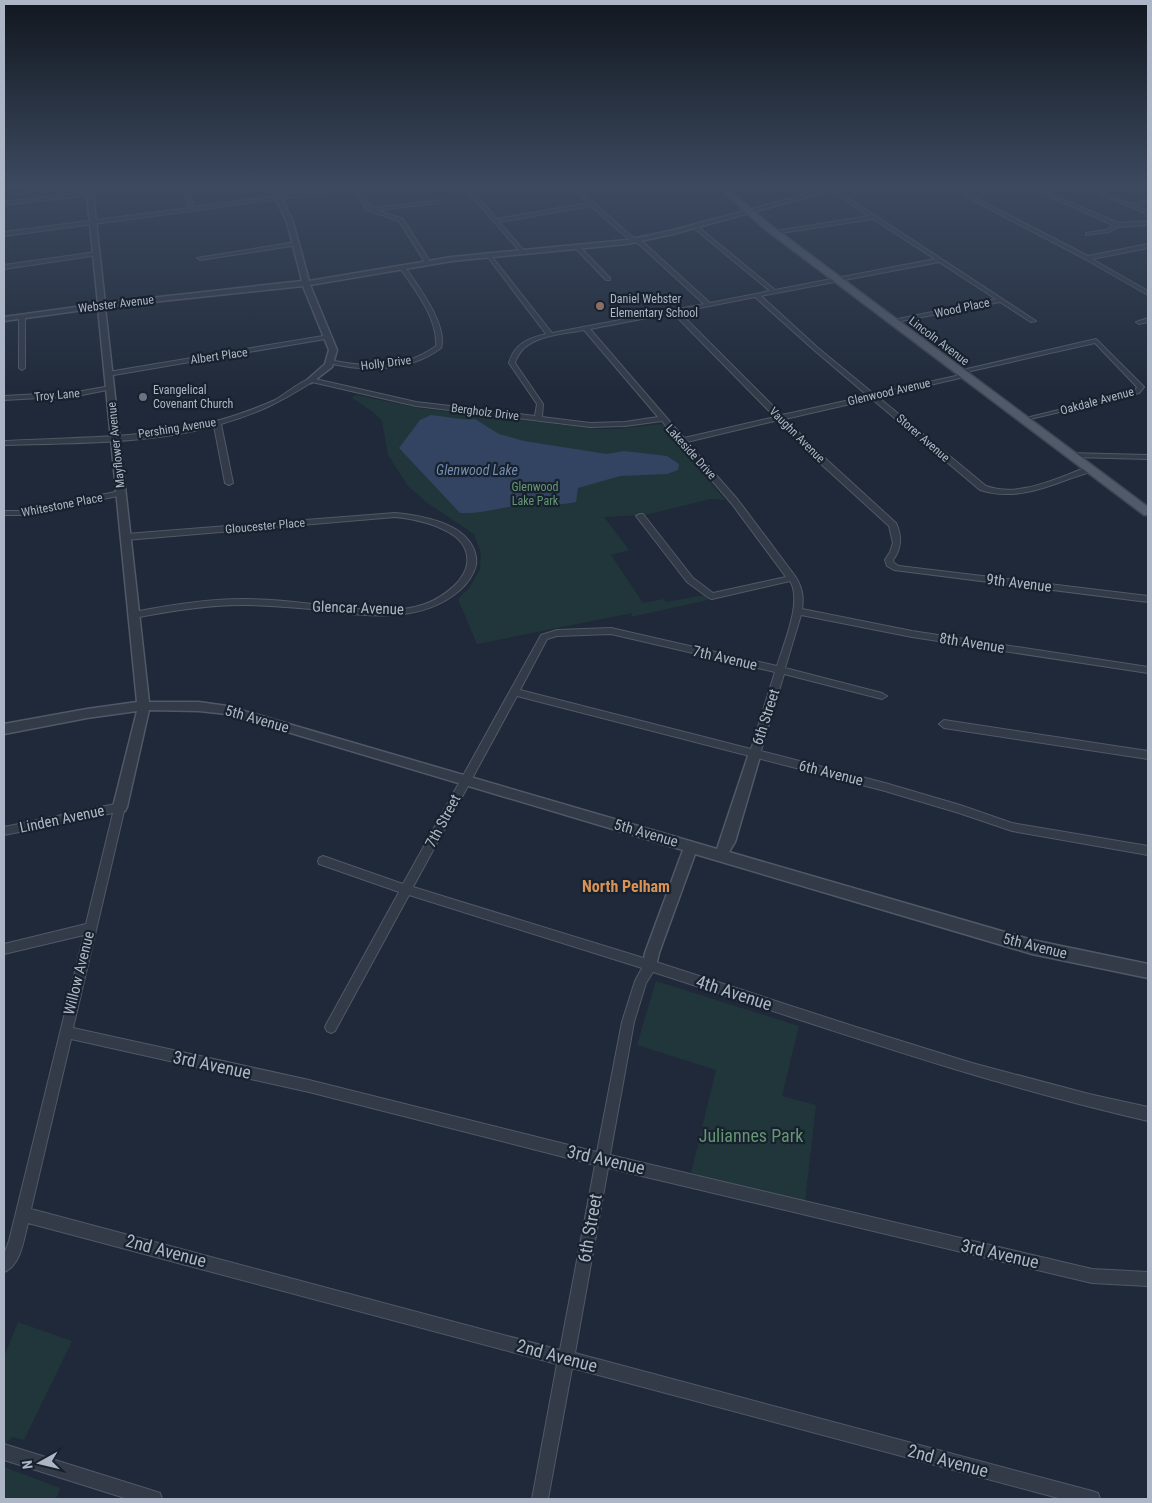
<svg xmlns="http://www.w3.org/2000/svg" width="1152" height="1503" viewBox="0 0 1152 1503" font-family="'Roboto Condensed',sans-serif">
<style>
.green{fill:#21363a}
.water{fill:#324461}
.lines{fill:none;stroke-linecap:round;stroke-linejoin:round}
.minor-casing{stroke:#505967;stroke-width:2}
.tertiary-casing{stroke:#505967;stroke-width:3}
.primary-casing{stroke:#3c4553;stroke-width:3}
.minor{fill:#333b49;fill-rule:evenodd}
.tertiary{fill:#333b49;fill-rule:evenodd}
.primary{fill:#515a69;fill-rule:evenodd}
.education-dot{fill:#8d6e63;stroke:#18212e;stroke-width:2}
.worship-dot{fill:#6b7280;stroke:#18212e;stroke-width:2}
.labels{text-anchor:middle;stroke-width:4.5;stroke-linejoin:round;paint-order:stroke}
.far-poi-label{font-size:12px;fill:#adb6c6;stroke:#18212e;text-anchor:start}
.far-street-label{font-size:12px;fill:#adb6c6;stroke:#18212e}
.far-park-label{font-size:12px;fill:#649771;stroke:#18212e}
.far-water-label{font-size:14px;font-style:italic;fill:#748cb0;stroke:#18212e}
.street-label{font-size:15px;fill:#adb6c6;stroke:#18212e}
.neighbourhood-label{font-size:16px;font-weight:bold;fill:#d99255;stroke:#18212e}
.near-street-label{font-size:18px;fill:#adb6c6;stroke:#18212e}
.near-park-label{font-size:18px;fill:#649771;stroke:#18212e}
</style>
<rect width="100%" height="100%" fill="#1f2939"/>
<path class="green" d="M357,395L418,408L597,429H615L663,424L725,500L711,499L645,515L604,517L629,550L611,555L643,603L664,599L666,602L705,595L708,600L631,617L632,613L477,644L458,599L469,588L480,569L481,553L474,534L426,502L408,486L388,455L382,421L373,412L352,398L353,396Z
M656,981L799,1026L782,1096L816,1105L805,1202L691,1173L716,1070L637,1045Z
M18,1322L72,1341L24,1440L12,1437L4,1445V1357Z
M4,1467L60,1488L56,1499H4Z"/>
<path class="water" d="M431,415C443,416 466,421 475,419L499,434L524,441L607,454L624,451L667,456L679,464L678,470L667,474L620,476L578,488L576,502C560,506 546,503 530,504C506,506 484,514 460,513L399,448L420,420Z"/>
<g class="lines">
<defs>
<path id="minor" d="M10,185H24L4,188V186Z
M183,185H187L194,207L360,185H372L359,188L372,208L441,200L439,203L377,210L403,219L431,263L426,264L399,221L367,210L354,189L4,236V232L189,208Z
M462,185H467L497,219L588,203L569,185H574L630,235L644,243L710,303L770,291L694,228V226L696,225L775,290L935,259L873,219L774,234V232L776,231L869,216L829,189L833,188L1036,321L1031,322L1000,302L891,323L890,322L893,320L996,299L939,262L761,296L818,348L874,394L956,376L967,369L1096,339L1144,387L1139,393L1022,421V419L1135,391L1137,387L1095,343L971,371L960,378L878,397L986,486C1020,498 1056,478 1088,467H1094L1095,469C1088,474 1077,476 1069,479C1040,490 1011,500 980,490L872,399L785,419L827,460L896,523C902,536 902,548 893,560L894,563L899,566L1148,596V602L894,570L887,566L885,560L890,552L893,543L889,526L821,464L779,420L687,442L738,500L795,576C802,587 804,596 802,609L912,631L1148,667V673L912,637L801,615L785,668L882,693L887,696L882,699L784,674L761,751L885,783L960,805L1012,823L1148,846V855L1012,831L959,813L885,791L517,696L413,887L650,960L856,1027L972,1063L1089,1094L1148,1107V1121C978,1082 818,1025 653,972L646,983L634,1022L610,1155L1092,1269L1148,1272V1286L1092,1283L608,1168L575,1353L1092,1491L1098,1493L1100,1499H1062L572,1368L548,1499H532L557,1364L28,1223C24,1238 21,1266 4,1272V1254L9,1241L84,935L4,954V944L86,924L113,813L4,835V827L120,803L124,804L125,807L73,1028L309,1080L597,1152L622,1022L635,981L642,968L409,895L335,1031L331,1033L327,1031L325,1027L327,1023L399,892L319,864L318,861L319,858L323,856L403,884L541,635L557,630L611,628L777,666C783,645 803,601 790,581L712,599L709,598L687,582L636,516L640,514H643L693,578L713,593L786,577L732,504L680,443H677V440L662,421L625,426L590,427L416,406L312,382C281,402 256,414 221,424L233,483L229,485L225,483L214,426C150,444 71,443 4,445V441C79,437 169,439 239,414C251,410 264,405 275,400C287,393 298,383 311,378L416,402L535,416L537,404L509,363C514,344 529,338 546,334L487,256V254L489,253L552,333L704,304L640,245L626,237L591,206L499,222L525,252L526,253L523,255ZM755,297L814,350L868,396L782,415L679,312ZM673,313L775,417L684,438L590,329ZM584,330L658,417L625,422L590,423L542,417L543,404L515,363C523,335 560,335 584,330ZM611,634L775,672L751,749L520,690L547,639L557,636ZM71,1039L309,1092L595,1165L560,1350L31,1209Z
M944,185H950L1088,256L1148,244V248L1092,259L1148,291V295L1085,259Z
M1024,185H1030L1118,223L1148,221V225L1118,227L1109,232L1086,235V233L1106,230L1113,225Z
M1078,185H1084L1130,204L1148,201V203L1135,206L1148,211V214Z
M90,192L92,195L4,205V202Z
M296,242L298,243V245L200,260L197,258Z
M576,247H580L610,278V280H606L576,249Z
M96,252L99,254L98,255L4,269V265Z
M403,266L405,267C418,286 448,325 441,348C409,372 366,372 328,363V361L330,360C366,368 405,369 436,346C438,318 415,290 400,268Z
M22,315L25,317V368L22,370L19,368V317Z
M1148,318V322L1139,324L1136,322Z
M329,335L331,336V338L108,376L105,374L108,372Z
M110,386L113,388L112,389L77,396L4,400V396L77,392Z
M1068,453L1148,455V459L1071,457H1068Z
M120,491L124,493L123,495L22,515H4V511H22Z
M395,513C416,515 439,519 457,530C468,537 478,550 476,565C474,574 467,584 460,590C419,626 360,615 311,609C288,607 266,605 243,605C206,605 170,611 134,618L130,615L134,612C170,605 206,599 243,599C266,599 289,601 312,604C346,607 392,616 425,604C436,600 445,594 454,586C460,580 466,572 467,564C469,550 461,539 450,533C433,523 414,519 395,517L126,540L122,537L126,534Z
M944,720L1148,751V759L944,728L939,724Z
M4,1444L154,1491L160,1493L162,1499H128L4,1460Z"/>
<path id="tertiary" d="M86,185H92L105,303L302,281L287,222L269,185H275L293,222L309,281L452,257L627,240L670,231L841,185H851L673,234L627,244L452,261L310,285L337,350L332,367L311,383L307,380L325,364L329,350L303,286L105,307L149,702H199L227,706L717,849L749,753L751,750H759L761,753L735,842L729,852L1032,940L1148,964V978L1032,954L695,854L659,953L655,970L650,972L645,970L643,965L645,953L683,850L227,714L199,711L149,710L127,807L125,811H115L113,807L137,711L87,718L4,734V724L87,709L137,702L98,308L4,321V317L98,304Z"/>
<path id="primary" d="M716,185H724L768,223L1148,507V515H1144L762,227Z"/>
</defs>
<use href="#minor" class="minor-casing"/>
<use href="#tertiary" class="tertiary-casing"/>
<use href="#primary" class="primary-casing"/>
<use href="#minor" class="minor"/>
<use href="#tertiary" class="tertiary"/>
<use href="#primary" class="primary"/>
</g>
<linearGradient id="sky" x2="0" y2="1"><stop stop-color="#11171f"/><stop offset="0.47" stop-color="#3c495f"/><stop offset="1" stop-color="#3c495f" stop-opacity="0"/></linearGradient>
<rect width="1152" height="395" fill="url(#sky)"/>
<circle class="education-dot" cx="600" cy="306" r="5"/>
<circle class="worship-dot" cx="143" cy="397" r="5"/>
<g class="labels">
<g class="far-poi-label">
<text x="610" y="303">Daniel Webster<tspan x="610" dy="14">Elementary School</tspan></text>
<text x="153" y="394">Evangelical<tspan x="153" dy="14">Covenant Church</tspan></text>
</g>
<g class="far-street-label">
<text transform="translate(116 304) rotate(-7)" y="4">Webster Avenue</text>
<text transform="translate(962 308) rotate(-12)" y="4">Wood Place</text>
<text transform="translate(939 341) rotate(37)" y="4">Lincoln Avenue</text>
<text transform="translate(219 356) rotate(-8)" y="4">Albert Place</text>
<text transform="translate(386 363) rotate(-7)" y="4">Holly Drive</text>
<text transform="translate(889 392) rotate(-13)" y="4">Glenwood Avenue</text>
<text transform="translate(57 395) rotate(-5)" y="4">Troy Lane</text>
<text transform="translate(1097 401) rotate(-15)" y="4">Oakdale Avenue</text>
<text transform="translate(485 412) rotate(7)" y="4">Bergholz Drive</text>
<text transform="translate(177 428) rotate(-9)" y="4">Pershing Avenue</text>
<text transform="translate(797 435) rotate(45)" y="4">Vaughn Avenue</text>
<text transform="translate(923 438) rotate(41)" y="4">Storer Avenue</text>
<text transform="translate(116 445) rotate(-96)" y="4">Mayflower Avenue</text>
<text transform="translate(691 452) rotate(48)" y="4">Lakeside Drive</text>
<text transform="translate(62 505) rotate(-11)" y="4">Whitestone Place</text>
<text transform="translate(265 526) rotate(-5)" y="4">Gloucester Place</text>
</g>
<g class="far-park-label">
<text x="535" y="491">Glenwood<tspan x="535" dy="14">Lake Park</tspan></text>
</g>
<g class="far-water-label">
<text x="477" y="475">Glenwood Lake</text>
</g>
<g class="street-label">
<text transform="translate(1019 583) rotate(7)" y="5">9th Avenue</text>
<text transform="translate(358 608) rotate(2)" y="5">Glencar Avenue</text>
<text transform="translate(972 643) rotate(9)" y="5">8th Avenue</text>
<text transform="translate(725 658) rotate(13)" y="5">7th Avenue</text>
<text transform="translate(766 717) rotate(-72)" y="5">6th Street</text>
<text transform="translate(257 719) rotate(16)" y="5">5th Avenue</text>
<text transform="translate(831 773) rotate(14)" y="5">6th Avenue</text>
<text transform="translate(62 819) rotate(-12)" y="5">Linden Avenue</text>
<text transform="translate(443 821) rotate(-62)" y="5">7th Street</text>
<text transform="translate(646 833) rotate(16)" y="5">5th Avenue</text>
<text transform="translate(1035 946) rotate(14)" y="5">5th Avenue</text>
<text transform="translate(79 973) rotate(-76)" y="5">Willow Avenue</text>
</g>
<g class="neighbourhood-label">
<text x="626" y="892">North Pelham</text>
</g>
<g class="near-street-label">
<text transform="translate(734 993) rotate(18)" y="6">4th Avenue</text>
<text transform="translate(212 1065) rotate(12)" y="6">3rd Avenue</text>
<text transform="translate(606 1160) rotate(13)" y="6">3rd Avenue</text>
<text transform="translate(590 1228) rotate(-80)" y="6">6th Street</text>
<text transform="translate(166 1251) rotate(15)" y="6">2nd Avenue</text>
<text transform="translate(1000 1254) rotate(13)" y="6">3rd Avenue</text>
<text transform="translate(557 1356) rotate(15)" y="6">2nd Avenue</text>
<text transform="translate(948 1461) rotate(15)" y="6">2nd Avenue</text>
</g>
<g class="near-park-label">
<text x="751" y="1142">Juliannes Park</text>
</g>
</g>
<rect width="1152" height="1503" fill="none" stroke="#adb6c6" stroke-width="10"/>
<g transform="translate(40 1463) rotate(262)" stroke="#18212e" stroke-width="4" paint-order="stroke">
<path d="M0-4L9 19L0 12L-9 19Z" fill="#adb6c6"/>
<text y="-8" font-size="14" font-weight="bold" text-anchor="middle" fill="#adb6c6">N</text>
</g>
</svg>
